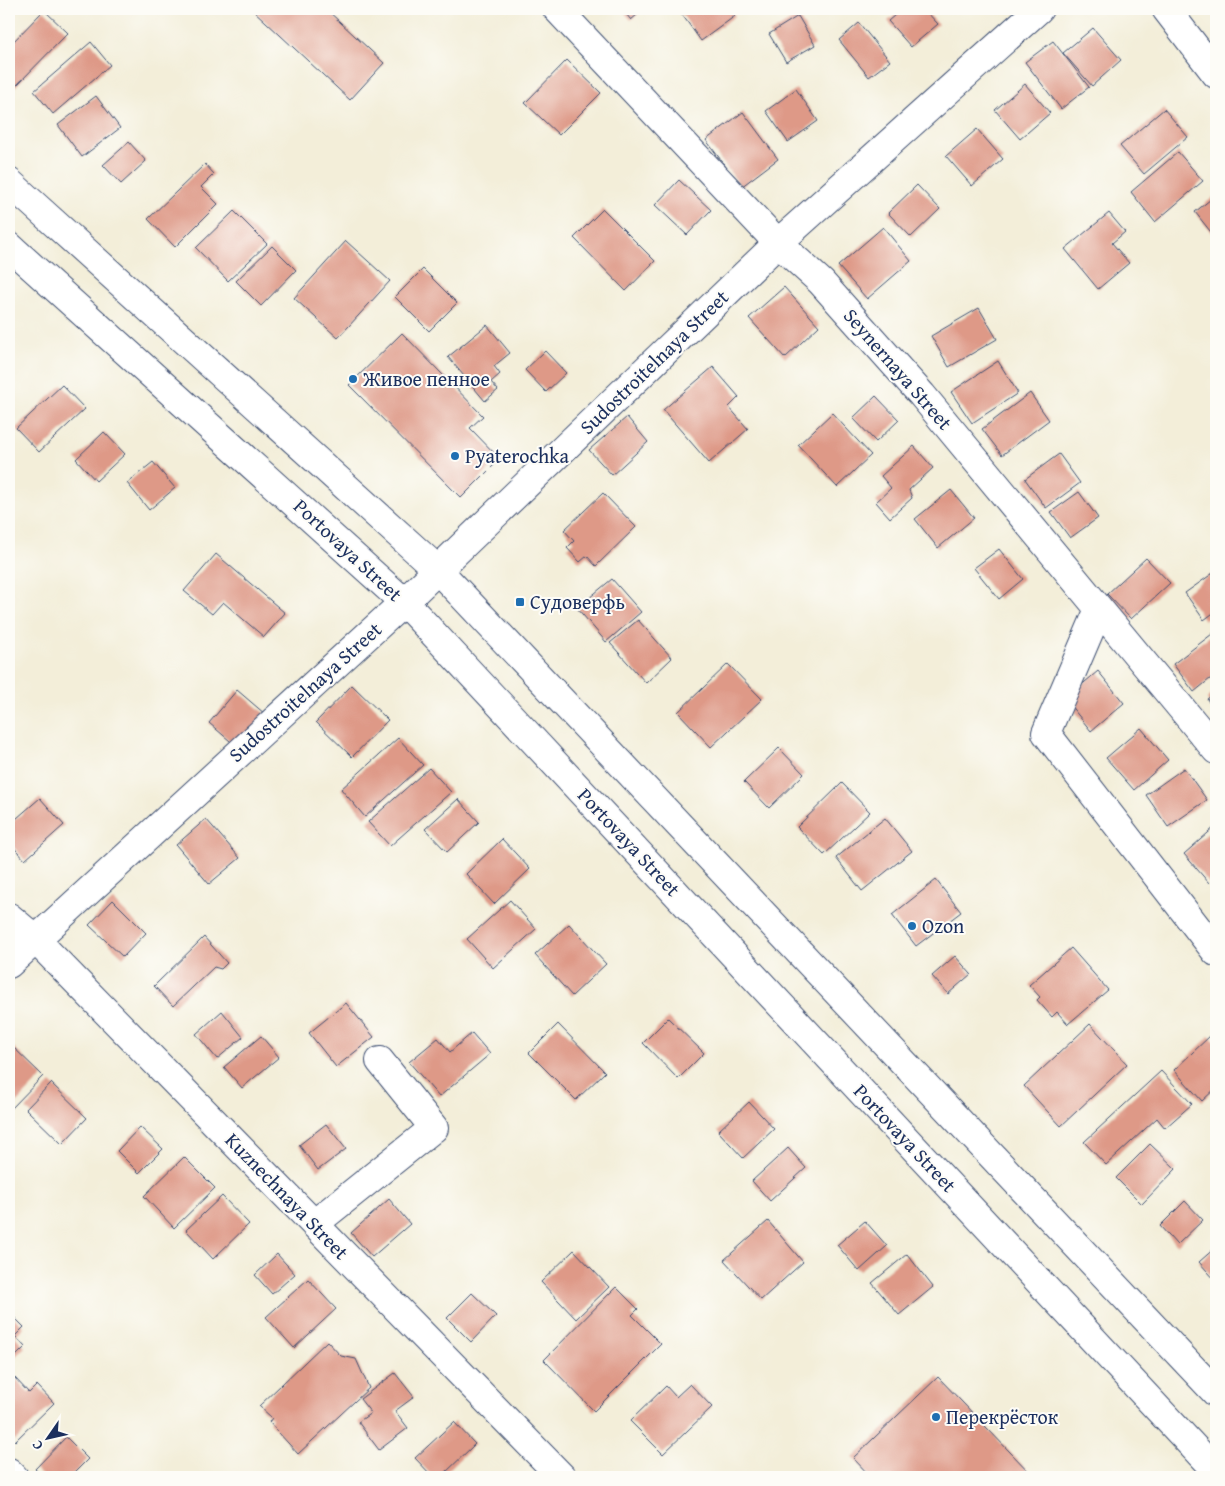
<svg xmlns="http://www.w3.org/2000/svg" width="1225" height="1486" viewBox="0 0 1225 1486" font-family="'Gentium Book Plus',serif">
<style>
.building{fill:#de9987}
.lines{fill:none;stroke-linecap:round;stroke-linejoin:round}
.minor-casing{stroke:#3b4c70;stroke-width:30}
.major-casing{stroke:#3b4c70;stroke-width:30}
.minor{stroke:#fff;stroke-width:28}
.major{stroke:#fff;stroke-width:28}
.poi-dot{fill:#1f6fb2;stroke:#fdfcf7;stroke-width:2}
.labels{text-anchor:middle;stroke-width:4;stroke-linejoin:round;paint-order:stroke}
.street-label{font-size:20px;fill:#1b2f5e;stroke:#fdfcf7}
.poi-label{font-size:20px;fill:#1b2f5e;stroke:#fdfcf7;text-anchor:start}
</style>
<rect width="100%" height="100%" fill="#fdfcf7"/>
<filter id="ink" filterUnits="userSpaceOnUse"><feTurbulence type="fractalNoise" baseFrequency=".02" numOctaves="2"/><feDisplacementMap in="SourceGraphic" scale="10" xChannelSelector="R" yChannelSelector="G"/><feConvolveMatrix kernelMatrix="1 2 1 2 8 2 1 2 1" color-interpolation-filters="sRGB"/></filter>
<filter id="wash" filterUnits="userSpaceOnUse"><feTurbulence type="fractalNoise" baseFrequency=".0096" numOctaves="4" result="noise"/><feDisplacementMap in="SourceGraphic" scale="20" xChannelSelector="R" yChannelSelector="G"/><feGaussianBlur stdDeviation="1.12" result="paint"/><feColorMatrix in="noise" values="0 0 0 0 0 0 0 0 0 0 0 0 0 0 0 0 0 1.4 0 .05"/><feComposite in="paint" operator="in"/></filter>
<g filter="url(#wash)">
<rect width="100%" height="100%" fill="#f3eed9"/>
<g id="blocks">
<path class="building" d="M252,9H326L384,63L350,100Z
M622,9H644L631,20Z
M678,9H730L735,16L701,41Z
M902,9H924L938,24L911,47L888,21Z
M44,10L68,33L14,88L9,83V46Z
M798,16L815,45L786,62L769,34Z
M859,23L890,61L869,77L839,40Z
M1093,28L1121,60L1092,86L1063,53Z
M1053,41L1089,87L1061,109L1025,62Z
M91,42L110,65L53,114L34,91Z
M567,60L601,93L559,135L525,103Z
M1025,84L1050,113L1020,139L995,110Z
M796,89L818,121L788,142L766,111Z
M96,96L120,128L82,157L58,125Z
M1164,109L1188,137L1144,174L1120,146Z
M743,112L778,159L741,187L706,140Z
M977,129L1003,159L972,186L946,156Z
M129,142L146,161L121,184L103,165Z
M1178,152L1203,181L1155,222L1131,192Z
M205,164L214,174L201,187L218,204L175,247L148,219Z
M679,180L711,210L687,235L655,205Z
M917,185L940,209L911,237L888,213Z
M1216,195V235L1214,236L1195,212Z
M603,209L655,261L626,291L574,238Z
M234,211L267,244L228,281L196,248Z
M1109,213L1125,232L1112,243L1129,263L1098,289L1065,249Z
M883,227L911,261L867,299L838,266Z
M346,241L390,281L338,338L294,298Z
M272,246L296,270L261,306L236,281Z
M423,269L457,303L429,331L395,297Z
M784,287L819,326L785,358L749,318Z
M979,308L997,339L949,367L931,336Z
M487,325L510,353L494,366L500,374L491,382L498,390L485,401L448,357Z
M402,333L483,416L470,428L500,459L461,498L349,385Z
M545,351L566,373L546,392L525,370Z
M998,361L1018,393L972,423L951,392Z
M713,367L739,397L729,407L748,429L709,463L663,410Z
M62,385L85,409L39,452L16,428Z
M1030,393L1049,420L1002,455L982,429Z
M876,396L899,420L876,442L853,418Z
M832,413L871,455L837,487L798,445Z
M627,417L648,442L612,475L589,450Z
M104,432L125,454L96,481L76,459Z
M914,446L933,468L909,490L912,498L890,518L876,502L891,488L881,476Z
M1059,454L1080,483L1046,508L1025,479Z
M153,462L175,488L149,510L127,483Z
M951,490L974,518L938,548L915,519Z
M1079,492L1098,518L1070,538L1051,512Z
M603,493L636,527L596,566L587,556L580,562L567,548L574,541L564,530Z
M999,549L1023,579L999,599L974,568Z
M216,554L285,613L264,637L223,602L212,614L184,591Z
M1146,558L1170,583L1131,619L1107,594Z
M1216,571V611L1204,620L1185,593Z
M612,579L641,612L606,642L577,608Z
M638,620L672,658L646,683L610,643Z
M1216,631V674L1194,692L1173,664Z
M728,664L762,699L711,747L678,712Z
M1098,671L1124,703L1091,731L1065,699Z
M352,685L388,720L352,757L316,722Z
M237,690L265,714L237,747L209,723Z
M1216,692V713L1207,699Z
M1141,728L1168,760L1134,790L1106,758Z
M398,738L423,765L365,817L341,789Z
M779,748L804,774L769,808L744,782Z
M429,768L451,792L390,846L368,822Z
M1184,768L1207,800L1168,827L1146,795Z
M842,783L870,812L824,855L797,827Z
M40,798L64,825L25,860L9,842V825Z
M458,799L479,822L447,852L425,829Z
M885,818L912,851L862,891L836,858Z
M206,819L240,858L209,884L176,845Z
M1216,826V876L1209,883L1184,854Z
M502,839L530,869L494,904L466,874Z
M936,880L961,912L916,946L892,915Z
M113,900L146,933L123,957L89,925Z
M510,900L536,929L493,968L467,939Z
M569,924L606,964L572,996L535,955Z
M204,937L227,963L221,969L214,967L173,1006L154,986Z
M1071,948L1108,990L1068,1024L1057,1012L1052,1017L1037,1000L1040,997L1029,985Z
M955,956L971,974L948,994L932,976Z
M346,1003L374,1037L336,1067L309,1033Z
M222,1011L243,1037L217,1059L196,1034Z
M668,1018L704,1053L678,1079L643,1043Z
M558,1024L605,1072L576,1100L529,1053Z
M1090,1024L1127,1064L1061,1126L1024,1086Z
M472,1033L490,1054L439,1097L409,1062L438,1038L450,1052Z
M261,1036L279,1057L242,1088L224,1067Z
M1210,1036L1216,1043V1088L1202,1101L1174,1070Z
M9,1043L43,1076L9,1111Z
M1161,1071L1192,1104L1165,1128L1157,1118L1106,1165L1084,1142Z
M51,1083L87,1118L62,1144L26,1109Z
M749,1102L774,1129L743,1158L718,1131Z
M326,1124L346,1149L318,1170L299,1145Z
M140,1127L163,1149L139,1173L117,1151Z
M1150,1144L1176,1169L1142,1204L1116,1178Z
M788,1148L806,1168L770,1201L752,1181Z
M184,1157L215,1188L174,1228L144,1196Z
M222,1196L249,1224L213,1259L186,1230Z
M389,1199L410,1224L372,1257L351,1233Z
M1185,1201L1203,1220L1177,1245L1160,1226Z
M768,1221L803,1262L761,1300L724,1260Z
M865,1221L887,1246L859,1271L837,1245Z
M1216,1247V1281L1199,1262Z
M574,1250L609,1287L576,1319L541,1282Z
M277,1254L295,1274L272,1294L255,1275Z
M907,1254L933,1287L899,1315L872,1283Z
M308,1279L336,1309L294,1348L266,1317Z
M616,1287L638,1309L632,1315L661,1344L594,1411L544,1360Z
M472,1293L496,1316L471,1342L447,1318Z
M12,1315L24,1327L15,1336L25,1347L9,1363V1318Z
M327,1341L341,1356L356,1359L369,1388L298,1454L269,1422L272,1418L259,1406Z
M395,1373L414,1397L395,1411L408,1428L379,1450L358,1422L371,1413L360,1399Z
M14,1377L29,1393L37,1385L54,1403L15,1441L9,1435V1382Z
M938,1377L1034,1477H871L853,1458Z
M690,1384L712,1407L663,1454L630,1421L666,1386L676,1397Z
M454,1422L475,1444L441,1477H433L415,1458Z
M66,1437L88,1459L70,1477H43L35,1469Z"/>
</g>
</g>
<g filter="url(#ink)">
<use href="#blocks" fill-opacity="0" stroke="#3b4c70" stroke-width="1"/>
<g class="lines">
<defs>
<path id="minor" d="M557,9L778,243L821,282L922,395L1216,750
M1166,9L1216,74
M1099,609L1046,733L1216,952
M9,917L35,939L562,1477
M9,964L404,602L778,243L1039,9
M314,1224L434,1128L380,1061
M9,1472L14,1477"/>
<path id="major" d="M9,182L438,570L1216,1393
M9,246L404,602L1216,1471"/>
</defs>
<use href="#minor" class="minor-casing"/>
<use href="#major" class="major-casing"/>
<use href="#minor" class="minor"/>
<use href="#major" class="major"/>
</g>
</g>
<g class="poi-dot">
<circle cx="353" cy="379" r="5"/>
<circle cx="455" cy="456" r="5"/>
<rect x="515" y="597" width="10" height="10" rx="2.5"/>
<circle cx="912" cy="926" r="5"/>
<circle cx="936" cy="1417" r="5"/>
</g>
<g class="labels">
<g class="street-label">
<text transform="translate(654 362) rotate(-44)" y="7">Sudostroitelnaya Street</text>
<text transform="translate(898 369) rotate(49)" y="7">Seynernaya Street</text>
<text transform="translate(348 550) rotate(43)" y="7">Portovaya Street</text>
<text transform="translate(305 692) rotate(-42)" y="7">Sudostroitelnaya Street</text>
<text transform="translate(629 842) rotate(47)" y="7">Portovaya Street</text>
<text transform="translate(905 1138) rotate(47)" y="7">Portovaya Street</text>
<text transform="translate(287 1196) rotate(46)" y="7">Kuznechnaya Street</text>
</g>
<g class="poi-label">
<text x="363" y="386">Живое пенное</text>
<text x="465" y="463">Pyaterochka</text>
<text x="530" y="609">Судоверфь</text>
<text x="922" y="933">Ozon</text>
<text x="946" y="1424">Перекрёсток</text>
</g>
</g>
<rect width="1225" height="1486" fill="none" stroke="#fdfcf7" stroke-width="30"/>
<g transform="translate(48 1438) rotate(236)" stroke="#fdfcf7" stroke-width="4" paint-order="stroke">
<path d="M0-4L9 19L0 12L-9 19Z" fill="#1b2f5e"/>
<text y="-8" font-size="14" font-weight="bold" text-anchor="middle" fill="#1b2f5e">С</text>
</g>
</svg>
